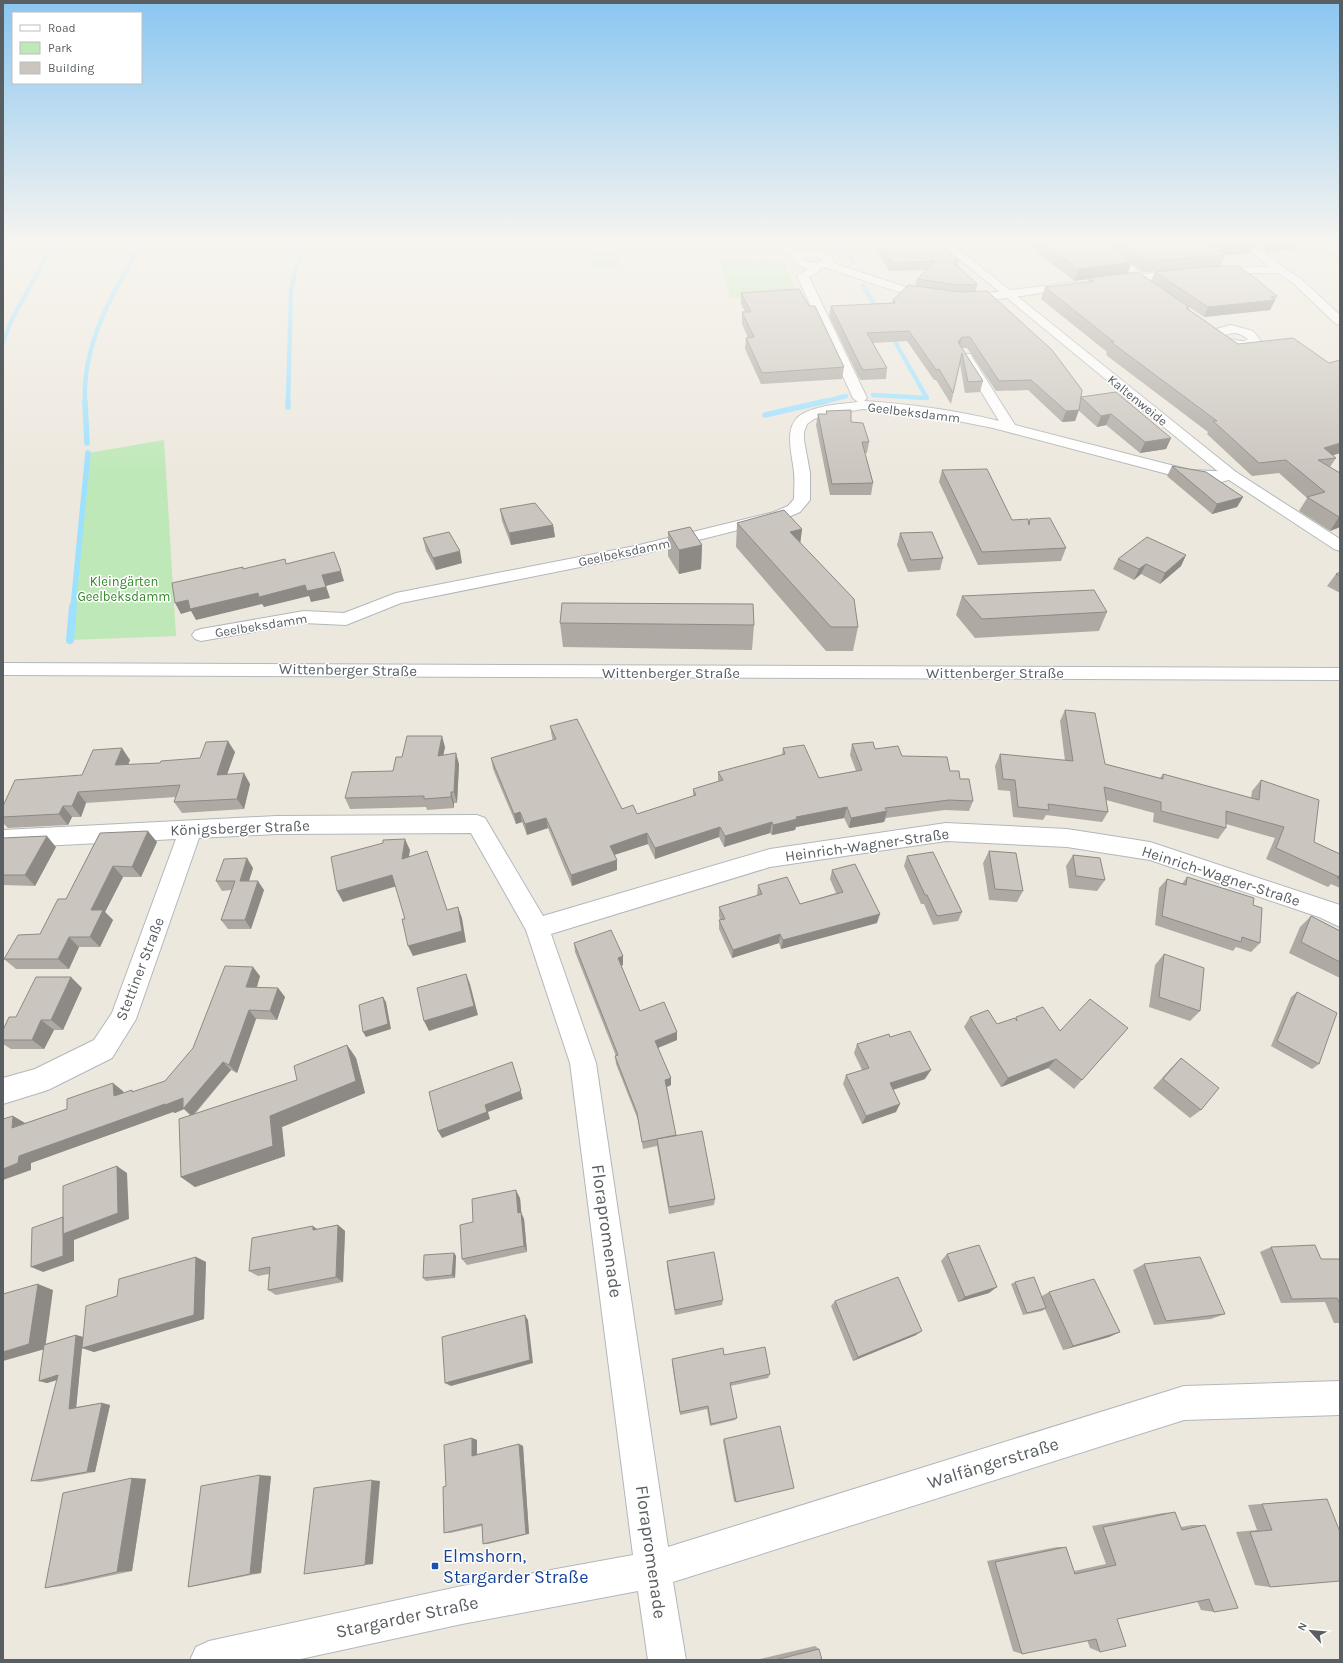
<svg xmlns="http://www.w3.org/2000/svg" width="1343" height="1663" viewBox="0 0 1343 1663" font-family="Karla,sans-serif">
<style>
.green{fill:#bee8b7}
.lines{fill:none;stroke-linecap:round;stroke-linejoin:round}
.stream-far2{stroke:#9de1ff;stroke-width:4.5}
.stream-far1{stroke:#9de1ff;stroke-width:5.5}
.stream{stroke:#9de1ff;stroke-width:8}
.minor-casing{stroke:#b2b7bc;stroke-width:2}
.secondary-casing{stroke:#b3b8be;stroke-width:2}
.minor{fill:#fff;fill-rule:evenodd}
.secondary{fill:#fff;fill-rule:evenodd}
.wall{fill:#aea9a3;fill-rule:evenodd}
.shaded-wall{fill:#8d8a85}
.building{fill:#cac5be;stroke:#8d8a85}
.transit-dot{fill:#1a4fb4;stroke:#fff;stroke-width:1.5}
.labels{text-anchor:middle;stroke-width:3;stroke-linejoin:round;paint-order:stroke}
.far-street-label{font-size:13px;fill:#585e62;stroke:#fff}
.far-park-label{font-size:13px;fill:#33862b;stroke:#fff}
.street-label{font-size:15px;fill:#585e62;stroke:#fff}
.near-street-label{font-size:18px;fill:#585e62;stroke:#fff}
.near-transit-label{font-size:18px;fill:#164399;stroke:#fff;text-anchor:start}
</style>
<rect width="100%" height="100%" fill="#ede8de"/>
<path class="green" d="M589,243H615L619,266C610,268 600,270 592,265Z
M1309,243H1340V265Z
M719,260L784,262L797,294L730,298Z
M164,440L176,636L70,640L88,453Z"/>
<g class="lines">
<path class="stream-far2" d="M840,243L853,261
M1331,243L1340,248
M863,286L879,312
M3,342L11,321L54,243
M873,395L927,398L890,333
M85,402C82,344 113,292 142,243
M288,402L291,291L295,272L305,243
M823,402L846,396"/>
<path class="stream-far1" d="M85,401L87,443
M288,407V401
M765,415L826,401
M73,608L88,453"/>
<path class="stream" d="M70,640L73,607"/>
<defs>
<path id="minor" d="M778,243H788L790,248C800,254 809,249 819,251C824,252 828,254 832,256L833,263L909,288L957,295L981,294L1074,282L1078,283L1080,285L1078,287L1074,288C1036,293 997,302 958,301C914,301 867,281 825,267L820,269L818,272L809,277L867,398L864,401C909,404 955,410 999,421L960,357L961,354H971L972,357L1015,425L1190,470L1236,472L1239,475L1236,478L1221,482L1190,480L993,428L943,418L895,411L863,409L827,415L814,419L807,424L804,432V440L810,473V500L800,512L786,518L635,556L401,603L346,625L304,623L201,641L195,639L192,635L195,631L201,629L304,611L344,613L396,593L635,546L774,512L788,506L794,499C794,490 795,481 794,472C792,452 782,424 804,413C820,405 841,404 858,402L853,398L797,276L808,269L799,266L792,259L793,257L781,251ZM806,257H817L823,261C816,264 810,263 803,259Z
M1091,243H1102L1143,274L1183,271L1189,274L1183,277L1136,281L1132,280L1130,278L1131,275Z
M1241,243H1252L1284,268L1301,279L1340,315V325L1336,324L1293,283L1278,273H1211L1209,271L1211,269L1215,268L1269,267Z
M1231,325L1253,331L1261,341C1252,354 1233,348 1221,345L1219,342L1221,339C1229,337 1237,342 1245,341L1248,339C1230,325 1226,340 1213,337L1211,334L1216,329Z
M477,815L485,818L543,916L770,849L946,823L1067,829L1150,842L1340,905V927L1319,917L1150,860L1067,847L946,841L770,867L551,934L596,1063L668,1547L1184,1386L1340,1381V1415L1184,1420L673,1582L686,1660H648L638,1591L462,1624L296,1660H190L196,1647L209,1641L462,1586L633,1555L570,1063L526,930L471,833L276,834L199,838L136,1019L112,1058L48,1090L3,1104V1078L35,1069L94,1040L112,1013L176,839L3,848V830L276,816Z"/>
<path id="secondary" d="M940,243H951L1236,472L1340,539V551L1334,549L1226,478Z
M3,663L1340,668V680L3,675Z"/>
</defs>
<use href="#minor" class="minor-casing"/>
<use href="#secondary" class="secondary-casing"/>
<use href="#minor" class="minor"/>
<use href="#secondary" class="secondary"/>
</g>
<path class="wall" d="M873,243H937L959,261L958,266L977,284L976,292L1081,397L1171,438L1166,449L1140,453L1106,425L1097,427L1078,410L1075,421L1062,422L1028,390L996,391L967,348H961L983,381L980,392L965,393L960,364L951,404L936,380H934L907,341L873,343L887,368L886,379L861,380L859,378L829,316L831,306L892,303L893,300L915,286L917,279L926,270L889,271Z
M1026,243H1298L1295,249L1266,252L1255,243L1251,253L1226,255L1221,266L1277,296L1270,310L1204,317L1189,307V309L1238,344L1329,363L1340,360V453L1333,455L1336,458L1330,467L1340,473V527L1330,531L1299,511L1307,498L1279,473L1252,476L1207,434L1208,432L1106,355L1107,352L1041,299L1045,287L1088,282L1089,279L1074,281ZM1131,263L1143,272L1162,271L1155,272L1151,281L1128,273Z
M741,293L844,367L842,379L761,384L745,349L746,338H748L742,324V312H745L741,304Z
M826,411L851,422L869,442L867,453H865L873,483L871,495H830L816,425L818,414H826Z
M1172,466L1243,497L1237,507L1212,514L1167,476Z
M942,470L1012,520L1029,523L1030,519L1066,548L1061,561L978,565L939,482Z
M500,509L553,525L555,537L511,545L502,521Z
M737,523L802,529L800,543L858,627L853,651H826L736,547Z
M668,532L702,545L701,569L679,574L668,556Z
M900,533L943,558L940,570L908,572L897,545Z
M423,538L462,563L436,570L426,551Z
M1186,555L1181,566L1160,584L1141,574L1134,580L1113,569L1118,559Z
M1340,572V593L1327,586L1336,574Z
M962,596L1107,612L1099,631L975,638L956,615Z
M560,623L754,625L752,650L563,647Z
M1065,710L1105,764L1160,778L1163,774L1251,798L1252,791L1261,780L1314,842L1340,854V888L1331,884L1328,887L1266,859L1275,838L1226,824V828L1218,839L1153,822L1154,813L1106,800L1108,812L1102,822L1046,815L1043,820L1013,817L1010,791L998,790L995,766L1000,754L1065,761L1060,721Z
M550,726L622,809L637,814L693,796V789L718,782V772L782,755L783,748L819,778L856,771L850,755L852,744L875,749L902,756L950,771L960,779L973,801L969,811L945,810L886,818L884,822L849,828L844,818L796,827L795,830L772,835L770,833L724,847L719,837L655,859L648,844L614,855L617,870L572,886L548,828L527,835L522,822L516,824L493,769L491,758L553,740L552,737Z
M445,747L443,755L459,764L457,803H454V808L427,810L426,807L350,809L345,798L393,771L402,757Z
M235,752L227,774L250,784L244,809L182,813L174,802L176,797L86,803L81,817H72L68,825L8,828L3,823V806L82,775L130,760L128,765L160,763L200,758Z
M100,833L157,842L141,877H123L105,912L113,920L100,947H79L69,969H16L4,959L40,934L66,899Z
M3,838L56,847L35,886L3,885Z
M989,851L1023,891L1017,902L989,900L983,863Z
M1073,855L1105,880L1097,891L1069,888L1066,866Z
M907,856L962,912L958,921L933,925L924,904H921L904,866Z
M253,868L249,881L264,890L251,929H228L221,920L231,890L222,891L216,881Z
M832,870L877,923L781,949L779,943L732,958L719,929V920H720L719,916V907L757,896V895L758,885L800,904L836,893L830,879Z
M1187,877L1253,905L1260,943L1251,952L1236,947L1233,951L1155,925L1159,888L1167,879L1182,884Z
M1311,916L1340,931V978L1289,953L1300,927Z
M574,943L623,956V965L621,966L640,1011L677,1032V1040L658,1048L671,1078V1085L667,1087L676,1136L715,1199L714,1205L669,1214L657,1146L643,1149L638,1120L616,1064L615,1056H616L575,952Z
M1164,954L1200,1011L1190,1021L1149,1007L1155,965Z
M260,976L257,987L278,988L285,997L277,1020L256,1019L237,1073L231,1070L195,1114L297,1080L347,1045L356,1058L365,1093L282,1127L285,1156L195,1187L181,1177L190,1115L184,1109L175,1113L173,1112L31,1163V1170L13,1116L25,1123L123,1091L124,1093L134,1092L165,1081Z
M82,988L63,1030H54L44,1049H11L3,1044V1030L16,1017Z
M1297,992L1319,1064L1312,1069L1271,1046L1291,997Z
M970,1017L997,1024L1016,1018V1017L1060,1031L1128,1028L1074,1089L1048,1068L1001,1087L964,1027Z
M890,1037L925,1079L893,1090L896,1112L862,1124L843,1084L846,1075L862,1070L854,1053L857,1044Z
M1181,1058L1201,1110L1190,1118L1153,1088L1171,1068Z
M520,1198L521,1213L524,1219L527,1252L467,1265L462,1259L473,1222Z
M338,1225L345,1231L343,1282L276,1295L268,1290L269,1274L258,1276L249,1271L317,1230Z
M1271,1247L1321,1259H1340V1323H1334L1325,1302L1281,1303L1260,1252Z
M454,1253L456,1256L455,1278L426,1281L423,1278Z
M947,1254L989,1293L958,1302L941,1261Z
M196,1257L206,1262L204,1319L94,1352L82,1348L76,1407L102,1403L110,1405L95,1472L40,1482L31,1481L57,1380L47,1383L39,1381L53,1290L45,1344L76,1335L83,1337L117,1296Z
M667,1261L723,1300L722,1305L675,1315L667,1267Z
M1144,1264L1225,1314L1211,1319L1154,1325L1133,1270Z
M1015,1282L1042,1296L1049,1292L1120,1332L1109,1337L1063,1350L1045,1309L1042,1311L1023,1315L1011,1284Z
M835,1301L916,1335L853,1361L831,1306Z
M724,1355L770,1374L768,1378L730,1386L737,1418L735,1420L710,1426L707,1409L680,1415L672,1363V1359Z
M472,1438L477,1440V1454L519,1444L523,1446L529,1534L488,1544H483L482,1526L450,1533H444L446,1486Z
M724,1439L794,1488L734,1502L723,1441Z
M271,1476L261,1573L201,1585L188,1587Z
M132,1478L146,1479L132,1571L62,1586L45,1588Z
M1327,1499L1270,1587L1255,1585L1236,1532L1257,1530L1248,1505L1311,1500Z
M1175,1512L1181,1527L1192,1525H1205L1214,1612L1201,1610L1197,1601L1117,1619L1100,1652L1090,1648L1087,1640L1022,1654L1013,1651L987,1561L1057,1547H1066L1074,1571L1106,1564L1092,1526L1163,1513Z
M815,1646L819,1649L822,1660H756Z"/>
<path class="shaded-wall" d="M1244,243H1255L1251,253L1226,255L1212,246Z
M1270,243H1298L1295,249L1266,252Z
M1132,262L1127,274L1089,278V279L1074,281L1078,269Z
M1275,300L1270,310L1204,317L1208,307Z
M962,337L959,348L958,342Z
M1079,410L1075,421L1062,422L1066,411Z
M1111,414L1106,425L1097,427L1101,416Z
M1171,438L1166,449L1140,453L1145,442Z
M1340,443V453L1316,461L1324,448Z
M1243,497L1237,507L1212,514L1217,504Z
M1339,517H1340V527L1330,531Z
M553,525L555,537L511,545L509,533Z
M802,529L799,553L790,532Z
M702,545L701,569L679,574V550Z
M460,551L462,563L436,570L433,558Z
M1186,555L1181,566L1160,584L1165,573Z
M1146,564L1141,574L1134,580L1139,569Z
M341,571L344,581L326,586L330,598L311,602L309,596L264,607L262,604L196,620L191,611L181,614L175,603L188,600L258,593L305,585L322,575Z
M442,736L445,747L441,767L438,756Z
M228,741L235,752L223,786L217,775Z
M122,748L130,760L123,776L115,765Z
M456,753L459,764L457,803L454,792Z
M244,773L250,784L244,809L237,799Z
M78,792L86,803L81,817L72,806Z
M451,792L454,803V808L451,797Z
M63,806L72,817L68,825L59,814Z
M847,807L844,818L796,827L795,830L772,835L773,825L796,817Z
M887,811L884,822L849,828L851,818Z
M520,812L522,822L516,824L514,814Z
M546,818L548,828L527,835L525,824Z
M772,822L770,833L724,847L725,836Z
M720,827L719,837L655,859V848Z
M148,831L157,842L141,877L132,867Z
M647,833L648,844L611,856L610,846Z
M47,836L56,847L35,886L25,875Z
M405,839L410,850L407,870L402,859Z
M247,858L253,868L246,890L240,881Z
M617,860V870L572,886L571,875Z
M113,866L123,877L105,912L113,920L100,947L90,937L91,910Z
M392,875L397,886L343,902L337,891Z
M258,881L264,890L251,929L245,920Z
M458,907L462,918L466,942L413,956L408,946Z
M880,914L877,923L781,949L783,940Z
M780,934L779,943L732,958L733,950Z
M69,937L79,947L69,969L58,959Z
M623,956V965L618,967V958Z
M253,967L260,976L254,996L246,987Z
M466,974L470,984L478,1015L429,1031L424,1021Z
M71,977L82,988L63,1030L51,1020Z
M278,988L285,997L277,1020L270,1011Z
M383,997L386,1002L391,1029L366,1037L363,1032Z
M249,1010L256,1019L237,1073L229,1065Z
M41,1020L54,1030L44,1049L32,1040Z
M677,1032V1040L655,1049V1041Z
M347,1045L356,1058L365,1093L282,1127L285,1156L195,1187L181,1177L270,1116Z
M1056,1059L1048,1068L1001,1087L1008,1078Z
M223,1062L231,1070L192,1116L184,1109L175,1113L173,1112L31,1163V1170L3,1180V1169L19,1156Z
M512,1062L523,1099L488,1112L490,1119L442,1138L438,1131L485,1105Z
M931,1070L925,1079L886,1092L890,1083Z
M671,1078V1085L665,1088V1080Z
M113,1083L123,1091L124,1104L114,1096Z
M900,1104L896,1112L862,1124L866,1116Z
M13,1116L25,1123L12,1128Z
M117,1166L127,1173L129,1219L74,1240V1261L43,1272L31,1267L63,1217Z
M516,1190L520,1198L522,1220L518,1213Z
M521,1212L524,1219L527,1252L524,1246Z
M338,1225L345,1231L343,1282L336,1277Z
M313,1226L321,1232L313,1230Z
M454,1253L456,1256L455,1278L452,1275Z
M196,1257L206,1262L204,1319L94,1352L82,1348L76,1410L69,1409L76,1335L83,1337Z
M38,1284L53,1290L45,1349L3,1361V1352Z
M997,1287L989,1293L958,1302L965,1297Z
M525,1315L528,1320L533,1363L451,1386L445,1383Z
M922,1331L916,1335L853,1361L858,1357Z
M1120,1332L1109,1337L1063,1350L1073,1346Z
M58,1375L66,1377L47,1383L39,1381Z
M102,1403L110,1405L95,1472H87Z
M472,1438L477,1440V1457L472,1456Z
M519,1444L523,1446L529,1534H526Z
M260,1475L271,1476L261,1573L250,1574Z
M132,1478L146,1479L132,1571L117,1572Z
M372,1480L380,1481L373,1564L365,1565Z"/>
<path class="building" d="M879,243H937L959,261H952L977,284L959,285L917,279L935,261L891,263Z
M1044,243H1106L1132,262L1078,269Z
M1123,243H1244L1212,246L1226,255L1148,261Z
M1213,266H1238L1250,274L1277,296L1271,297L1275,300L1208,307L1155,272Z
M1138,272L1189,307L1186,308L1238,344L1293,338L1329,363L1340,360V443L1324,448L1336,458L1318,460L1340,473V517H1339L1307,497L1325,492L1286,460L1259,463L1213,421H1217L1111,342H1114L1045,287L1094,281L1089,278Z
M908,285L959,292L987,291L1052,350L1082,390L1081,397L1116,392L1171,438L1145,442L1111,414L1101,416L1081,397L1079,410L1066,411L1031,380L999,381L970,337H962L958,342L983,381L968,382L962,353L953,393L939,369L936,370L909,331L867,333L887,368L863,370L861,367L831,306L895,303L893,300Z
M799,289L809,306H815L844,367L762,373L746,338L754,337L742,312H751L741,293Z
M851,410V422L863,423L869,442H862L873,483L832,484L818,414H827L826,411Z
M1172,466L1206,472L1243,497L1217,504Z
M987,469L1012,520L1028,519L1029,525L1030,519L1050,518L1066,548L982,552L942,470Z
M535,503L553,525L509,533L500,509Z
M784,510L802,529L790,532L854,599L858,627H831L737,523Z
M690,527L702,545L679,550L668,532Z
M449,532L460,551L433,558L423,538Z
M932,532L943,558L911,560L900,533Z
M1147,537L1186,555L1165,573L1146,564L1139,569L1118,559Z
M334,552L341,571L322,575L326,587L307,591L305,585L259,597L258,593L190,609L188,600L175,603L172,583L243,567V569L285,559L286,564Z
M1340,572V576L1336,574Z
M1094,590L1107,612L982,619L962,596Z
M562,603L753,604L754,625L560,623Z
M1065,710L1095,713L1105,764L1163,779V774L1259,800L1261,780L1319,800L1314,842L1340,854V872L1339,877L1276,848L1284,827L1226,811V828L1161,811V802L1104,787L1108,812L1048,804L1049,810L1018,807L1015,780L1003,779L1000,754L1073,761Z
M577,719L622,809L633,805L637,814L696,795L693,789L723,780L718,772L785,754L783,748L804,745L819,778L862,770L852,744L873,742L875,749L898,746L902,756L947,757L950,771H959L960,779H969L973,801L949,800L885,808L887,811L851,818L847,807L796,817L797,819L773,825L772,822L725,836L720,827L655,848L647,833L610,846L617,860L571,875L546,818L525,824L520,812L514,814L491,758L556,739L550,726Z
M407,736H442L438,756L456,753L454,792H451V797L424,799V796L345,798L352,772L393,771L396,757H402Z
M228,741L217,775L244,773L237,799L174,802L180,785L78,792L72,806H63L59,814L3,817V806L15,780L82,775L93,750L122,748L115,765L160,763L161,761L200,758L206,742Z
M148,831L132,867L113,866L91,910H103L90,937H69L58,959H4L18,935L40,934L58,899H66L100,833Z
M47,836L25,875H3V838Z
M405,839L402,859L427,851L447,910L458,907L462,931L408,946L402,919H405L392,875L337,891L331,857L383,843V840Z
M989,851L1016,853L1023,891L995,889Z
M933,852L962,912L937,916L927,895H925L907,856Z
M1073,855L1100,858L1105,880L1076,876Z
M247,858L240,881H258L245,920H221L235,881H216L224,859Z
M855,864L880,914L783,940L780,934L733,950L719,920L725,919L719,907L762,894L758,885L787,877L800,904L843,892L832,870Z
M1340,872V879L1337,878L1339,877Z
M1187,877L1254,898L1253,905L1262,908L1260,943L1242,937L1241,942L1162,916L1167,879L1186,885Z
M1311,916L1340,931V962L1301,942Z
M611,930L623,956L618,958L640,1011L664,1002L677,1032L655,1041L671,1078L665,1080L676,1135L642,1142L637,1113L615,1056L618,1055L574,943Z
M1164,954L1204,968L1200,1011L1159,997Z
M225,966L253,967L246,987L278,988L270,1011L249,1010L229,1065L223,1062L183,1109V1098L165,1105V1104L19,1156L18,1163L3,1169V1119L13,1116L12,1128L67,1109V1099L113,1083L114,1096L132,1090V1092L165,1081L193,1048Z
M466,974L474,1006L424,1021L417,988Z
M36,977H71L51,1020H41L32,1040H3V1030L9,1017H16Z
M1297,992L1337,1013L1319,1064L1277,1041Z
M383,997L388,1024L363,1032L359,1005Z
M1090,999L1128,1028L1082,1080L1056,1059L1008,1078L970,1017L988,1010L997,1024L1015,1018L1017,1021L1016,1017L1043,1007L1060,1031Z
M910,1031L931,1070L890,1083L900,1104L866,1116L846,1075L869,1068L857,1044L889,1034L890,1037Z
M347,1045L356,1081L270,1116L273,1146L181,1177L179,1119L297,1080L294,1066Z
M1181,1058L1219,1088L1201,1110L1163,1079Z
M512,1062L521,1091L485,1105L487,1112L438,1131L429,1092Z
M702,1131L715,1199L669,1207L657,1139Z
M117,1166L118,1213L63,1234V1186Z
M516,1190L518,1213L521,1212L524,1246L462,1259L460,1225L473,1222L472,1199Z
M63,1217V1256L31,1267L32,1228Z
M338,1225L336,1277L268,1290L270,1267L249,1271L252,1238L313,1226V1230Z
M979,1245L997,1287L965,1297L947,1254Z
M1315,1245L1321,1259H1340V1304L1337,1298L1292,1299L1271,1247Z
M714,1252L723,1300L675,1310L667,1261Z
M454,1253L452,1275L423,1278L424,1255Z
M196,1257L194,1315L82,1348L86,1306L117,1296L119,1279Z
M1200,1257L1225,1314L1166,1321L1144,1264Z
M898,1277L922,1331L858,1357L835,1301Z
M1034,1277L1046,1308L1027,1313L1015,1282Z
M1094,1279L1120,1332L1073,1346L1049,1292Z
M38,1284L29,1344L3,1352V1294Z
M525,1315L530,1360L445,1383L442,1337Z
M76,1335L69,1409L102,1403L87,1472L31,1481L58,1375L39,1381L44,1345Z
M765,1347L770,1374L730,1383L737,1418L711,1424L708,1406L680,1412L672,1359L723,1348L724,1355Z
M780,1426L794,1488L736,1502L724,1439Z
M472,1438V1456L519,1444L526,1534L483,1544L482,1524L444,1533L443,1487L446,1486L444,1445Z
M260,1475L250,1574L188,1587L201,1486Z
M132,1478L117,1572L45,1588L63,1493Z
M372,1480L365,1565L304,1574L314,1488Z
M1327,1499L1340,1532V1581L1270,1587L1250,1532L1272,1530L1262,1504Z
M1175,1512L1182,1530L1205,1525L1238,1608L1214,1612L1209,1599L1117,1619L1126,1646L1100,1652L1096,1639L1022,1654L995,1562L1066,1547L1075,1574L1116,1565L1103,1527Z
M819,1649L822,1660H775Z"/>
<linearGradient id="sky" x2="0" y2="1"><stop stop-color="#8ac6f1"/><stop offset="0.51" stop-color="#f7f5f0"/><stop offset="1" stop-color="#f7f5f0" stop-opacity="0"/></linearGradient>
<rect width="1343" height="476" fill="url(#sky)"/>
<rect class="transit-dot" x="431" y="1562" width="8" height="8" rx="2"/>
<g class="labels">
<g class="far-street-label">
<text transform="translate(1138 400) rotate(39)" y="5">Kaltenweide</text>
<text transform="translate(914 412) rotate(7)" y="5">Geelbeksdamm</text>
<text transform="translate(624 552) rotate(-12)" y="5">Geelbeksdamm</text>
<text transform="translate(261 625) rotate(-9)" y="5">Geelbeksdamm</text>
</g>
<g class="far-park-label">
<text x="124" y="586">Kleingärten<tspan x="124" dy="15">Geelbeksdamm</tspan></text>
</g>
<g class="street-label">
<text transform="translate(348 670) rotate(1)" y="5">Wittenberger Straße</text>
<text x="671" y="678">Wittenberger Straße</text>
<text x="995" y="678">Wittenberger Straße</text>
<text transform="translate(240 828) rotate(-2)" y="5">Königsberger Straße</text>
<text transform="translate(867 845) rotate(-8)" y="5">Heinrich-Wagner-Straße</text>
<text transform="translate(1221 876) rotate(18)" y="5">Heinrich-Wagner-Straße</text>
<text transform="translate(140 969) rotate(-69)" y="5">Stettiner Straße</text>
</g>
<g class="near-street-label">
<text transform="translate(607 1231) rotate(82)" y="6">Florapromenade</text>
<text transform="translate(993 1463) rotate(-17)" y="6">Walfängerstraße</text>
<text transform="translate(651 1552) rotate(82)" y="6">Florapromenade</text>
<text transform="translate(407 1617) rotate(-12)" y="6">Stargarder Straße</text>
</g>
<g class="near-transit-label">
<text x="443" y="1562">Elmshorn,<tspan x="443" dy="21">Stargarder Straße</tspan></text>
</g>
</g>
<rect width="1343" height="1663" fill="none" stroke="#585e62" stroke-width="8"/>
<rect x="12" y="12" width="130" height="72" fill="#ffffff" stroke="#bcbfc0"/>
<rect x="20" y="25" width="20" height="6" fill="#ffffff" stroke="#bcbfc0"/>
<text x="48" y="32" font-size="12" fill="#585e62">Road</text>
<rect x="20" y="42" width="20" height="12" fill="#bee8b7" stroke="#bcbfc0"/>
<text x="48" y="52" font-size="12" fill="#585e62">Park</text>
<rect x="20" y="62" width="20" height="12" fill="#cac5be" stroke="#bcbfc0"/>
<text x="48" y="72" font-size="12" fill="#585e62">Building</text>
<g transform="translate(1311 1631) rotate(297)" stroke="#ffffff" stroke-width="3" paint-order="stroke">
<path d="M0-3L7 15L0 10L-7 15Z" fill="#585e62"/>
<text y="-6" font-size="11" font-weight="bold" text-anchor="middle" fill="#585e62">N</text>
</g>
</svg>
